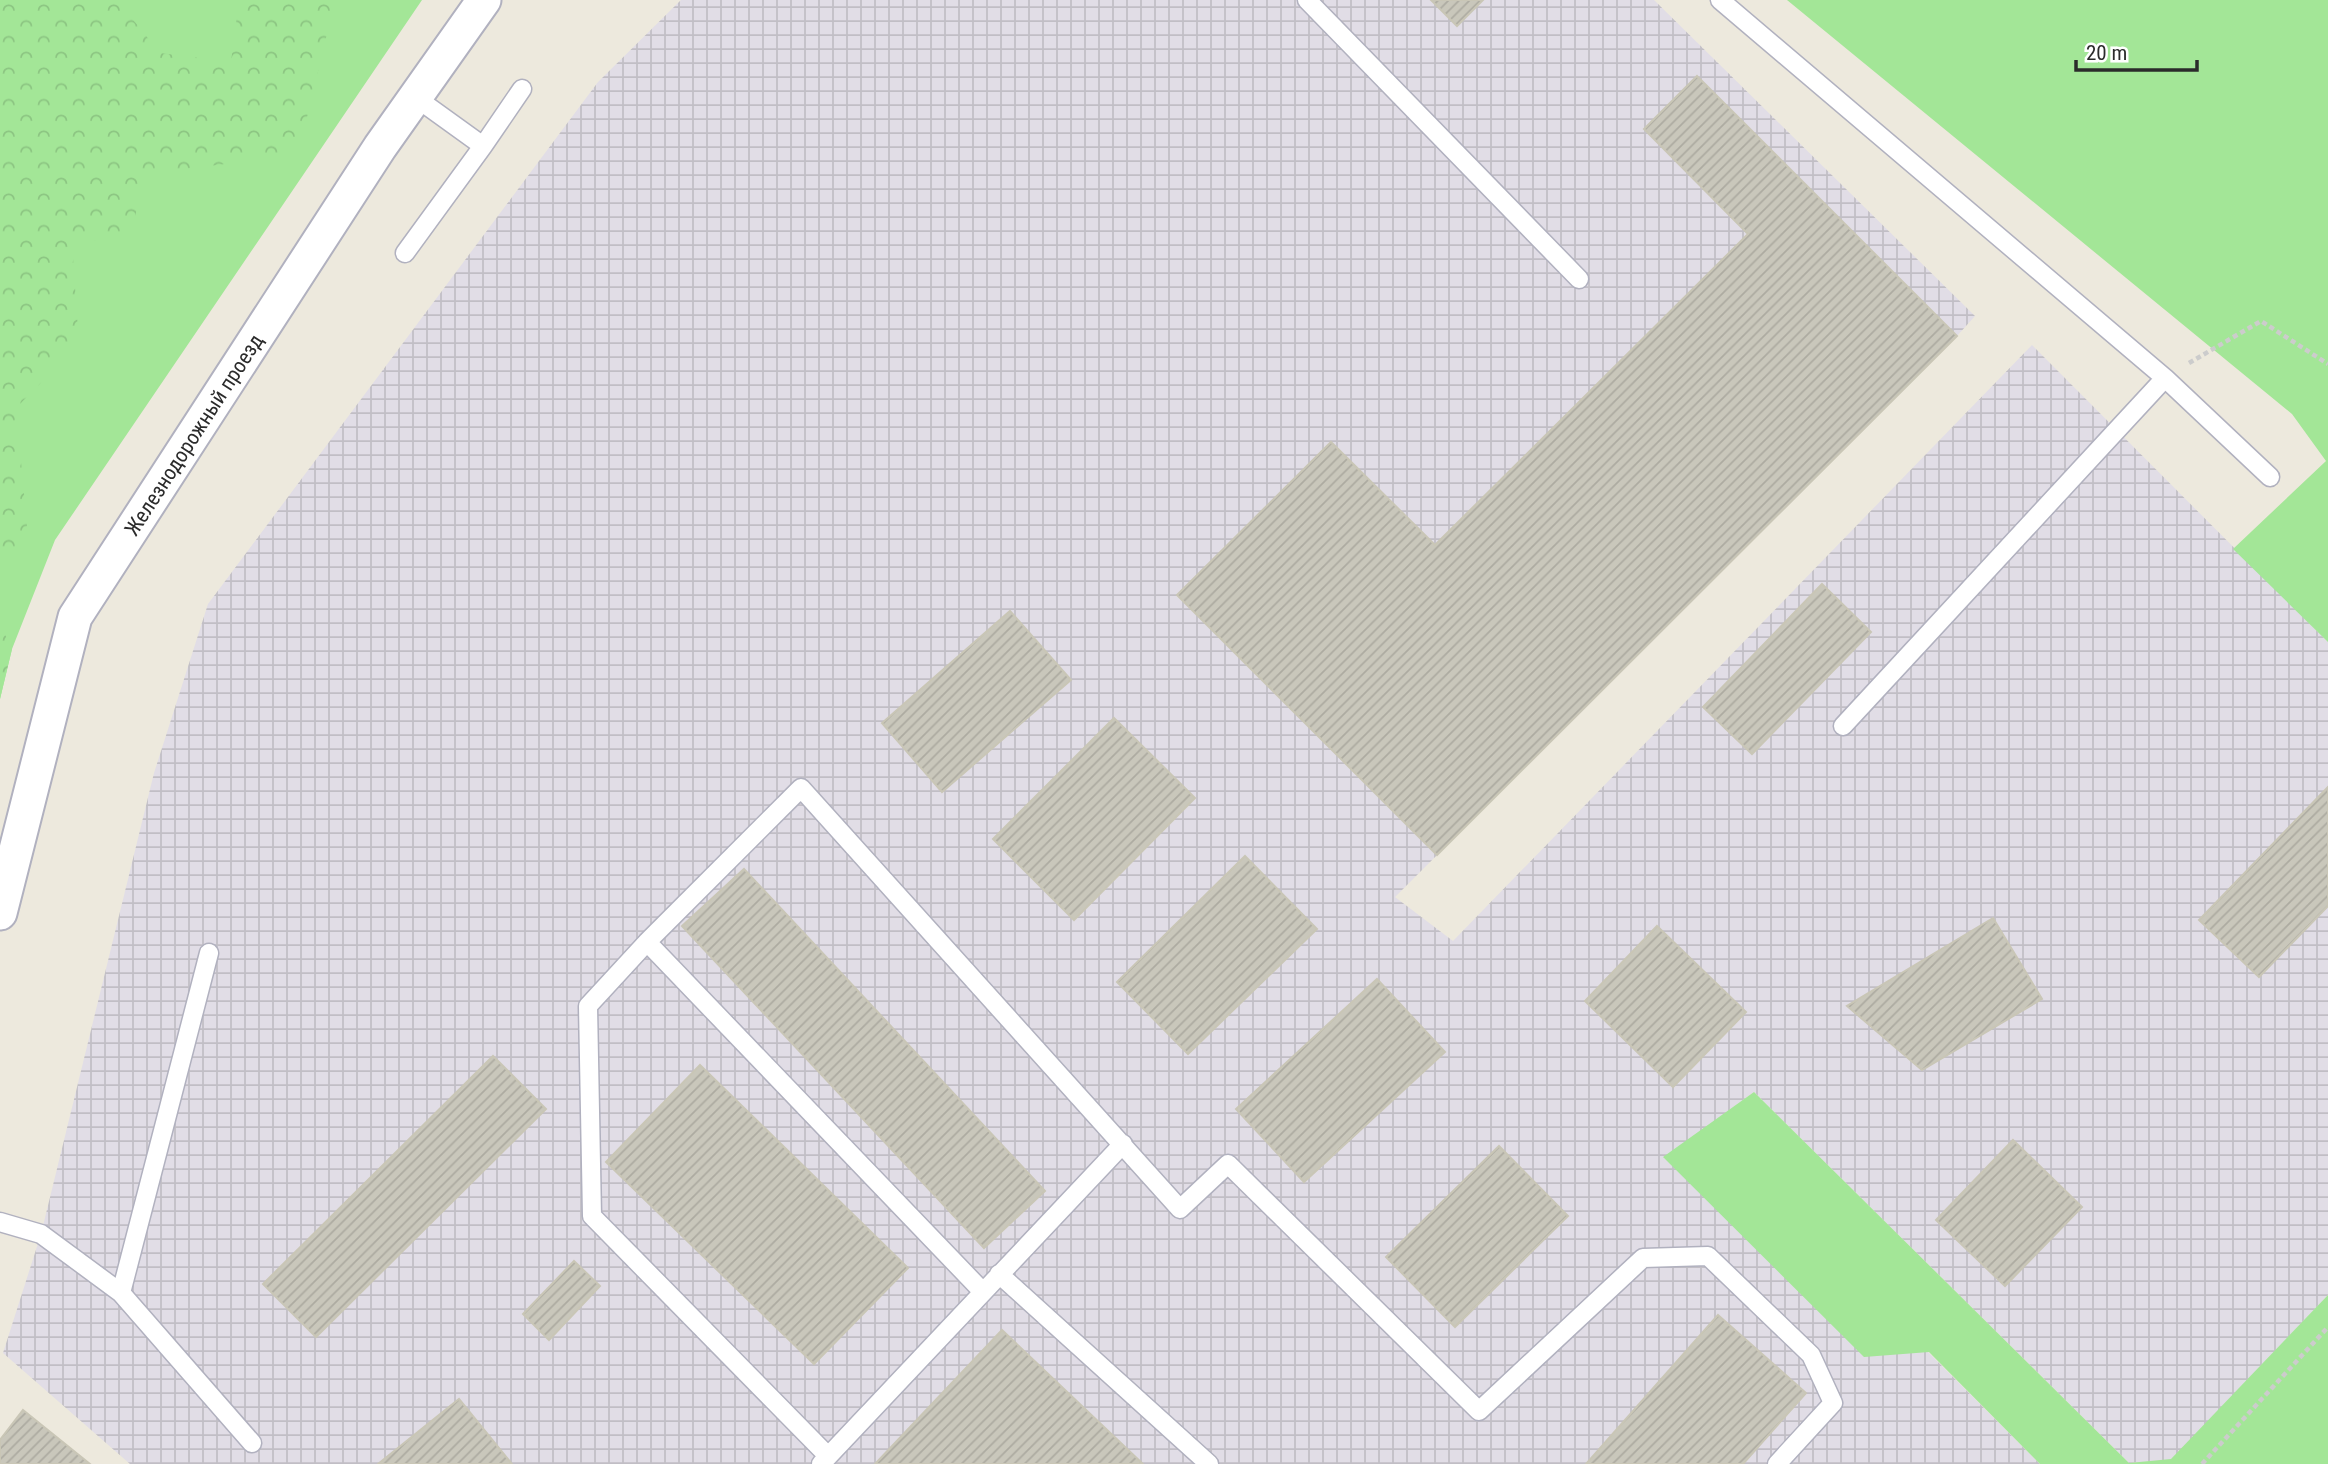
<svg xmlns="http://www.w3.org/2000/svg" width="2328" height="1464" viewBox="0 0 2328 1464" font-family="'Roboto Condensed',sans-serif">
<style>
.industrial{fill:url(#industrial-grid)}
.grass{fill:#a3e697}
.forest{fill:url(#forest-crowns)}
.building{fill:url(#building-hatch);stroke:#c9c6b6;stroke-width:2}
.lines{fill:none;stroke-linecap:round;stroke-linejoin:round}
.service-casing{stroke:#b1b1bf;stroke-width:21}
.minor-casing{stroke:#b1b1bf;stroke-width:37}
.path{stroke:#ccc;stroke-width:4.5;stroke-dasharray:5 3.5;stroke-linecap:butt}
.service{stroke:#fff;stroke-width:18}
.minor{stroke:#fff;stroke-width:33}
.labels{text-anchor:middle;stroke-width:5;stroke-linejoin:round;paint-order:stroke}
.street-label{font-size:21px;fill:#2b2b2b;stroke:#fff}
</style>
<defs>
<pattern id="industrial-grid" width="8" height="8" patternUnits="userSpaceOnUse" patternTransform="scale(1.75)"><rect width="8" height="8" fill="#e1dde6"/><path d="M0 4h8M4 0v8" fill="none" stroke="#c1bec5"/></pattern>
<pattern id="forest-crowns" width="20" height="18" patternUnits="userSpaceOnUse" patternTransform="scale(1.75)"><rect width="20" height="18" fill="#a3e697"/><path d="M2 6a3 3 0 1 1 6 0M12 15a3 3 0 1 1 6 0" fill="none" stroke="#8cc582"/></pattern>
<pattern id="building-hatch" width="6" height="6" patternUnits="userSpaceOnUse" patternTransform="scale(1.75)"><rect width="6" height="6" fill="#c9c7bb"/><path d="M-1 1l2-2M0 6l6-6M5 7l2-2" fill="none" stroke="#adaba1"/></pattern>
</defs>
<rect width="100%" height="100%" fill="#ede9dd"/>
<path class="industrial" d="M681,0H1654L1975,316L1957,336L1395,897L1453,941L2032,345L2328,642V1295L2171,1460L2129,1463L1754,1092L1664,1158L1928,1352L2040,1464H130L3,1353L41,1234L154,773L208,604L598,82Z"/>
<path class="grass" d="M0,0H422L55,540L12,649L0,699Z
M1787,0H2328V642L2233,549L2326,461L2292,414Z
M1754,1092L2129,1463L2171,1459L2328,1295V1464H2040L1929,1352L1864,1357L1663,1157Z"/>
<path class="forest" d="M0,0H117L160,53L231,62L239,0H335L298,155L143,174L132,234L72,244L79,344L16,408L27,526L0,577Z
M0,624L12,649L0,699Z"/>
<path class="building" d="M1431,0H1483L1457,26Z
M1697,76L1957,336L1437,855L1177,595L1331,442L1435,545L1748,234L1644,129Z
M1822,584L1871,632L1752,754L1703,707Z
M1010,611L1071,680L942,792L882,723Z
M1114,718L1195,798L1074,920L993,839Z
M2328,787V906L2259,977L2199,920Z
M1245,856L1317,929L1188,1054L1117,982Z
M744,869L1045,1191L984,1248L682,926Z
M1993,918L2042,999L1922,1070L1847,1006Z
M1657,926L1746,1012L1673,1087L1585,1001Z
M1377,979L1445,1052L1304,1182L1236,1109Z
M493,1056L546,1109L316,1337L263,1284Z
M700,1065L908,1268L814,1364L606,1162Z
M2013,1140L2082,1207L2005,1286L1936,1220Z
M1499,1146L1568,1216L1455,1327L1386,1257Z
M574,1261L600,1286L549,1340L523,1314Z
M1718,1315L1806,1393L1743,1464H1586Z
M1002,1330L1143,1464H875Z
M459,1399L512,1464H378Z
M23,1410L90,1464H0V1440Z"/>
<g class="lines">
<defs>
<path id="service" d="M1307,0L1579,279
M1720,0L2165,378L1843,726
M483,146L522,89
M405,253L483,146L415,97
M2165,378L2270,477
M647,942L983,1292
M0,1222L41,1234L121,1293L252,1443
M999,1274L1209,1464
M121,1293L209,953
M828,1456L592,1216L588,1006L647,942L801,788L1180,1209L1228,1164L1479,1411L1643,1258L1708,1256L1811,1355L1833,1403L1777,1464
M821,1464L1123,1144"/>
<path id="minor" d="M0,913L75,617L380,147L484,0"/>
</defs>
<use href="#service" class="service-casing"/>
<use href="#minor" class="minor-casing"/>
<path class="path" d="M2189,363L2261,321L2328,364
M2202,1464L2328,1327"/>
<use href="#service" class="service"/>
<use href="#minor" class="minor"/>
</g>
<g class="labels">
<g class="street-label">
<text transform="translate(194 435) rotate(-57)" y="7">Железнодорожный проезд</text>
</g>
</g>
<path d="M2076 60v10h121v-10" fill="none" stroke="#2b2b2b" stroke-width="3.5"/>
<text x="2086" y="60" font-size="21" fill="#2b2b2b" stroke="#ffffff" stroke-width="5" paint-order="stroke">20 m</text>
</svg>
